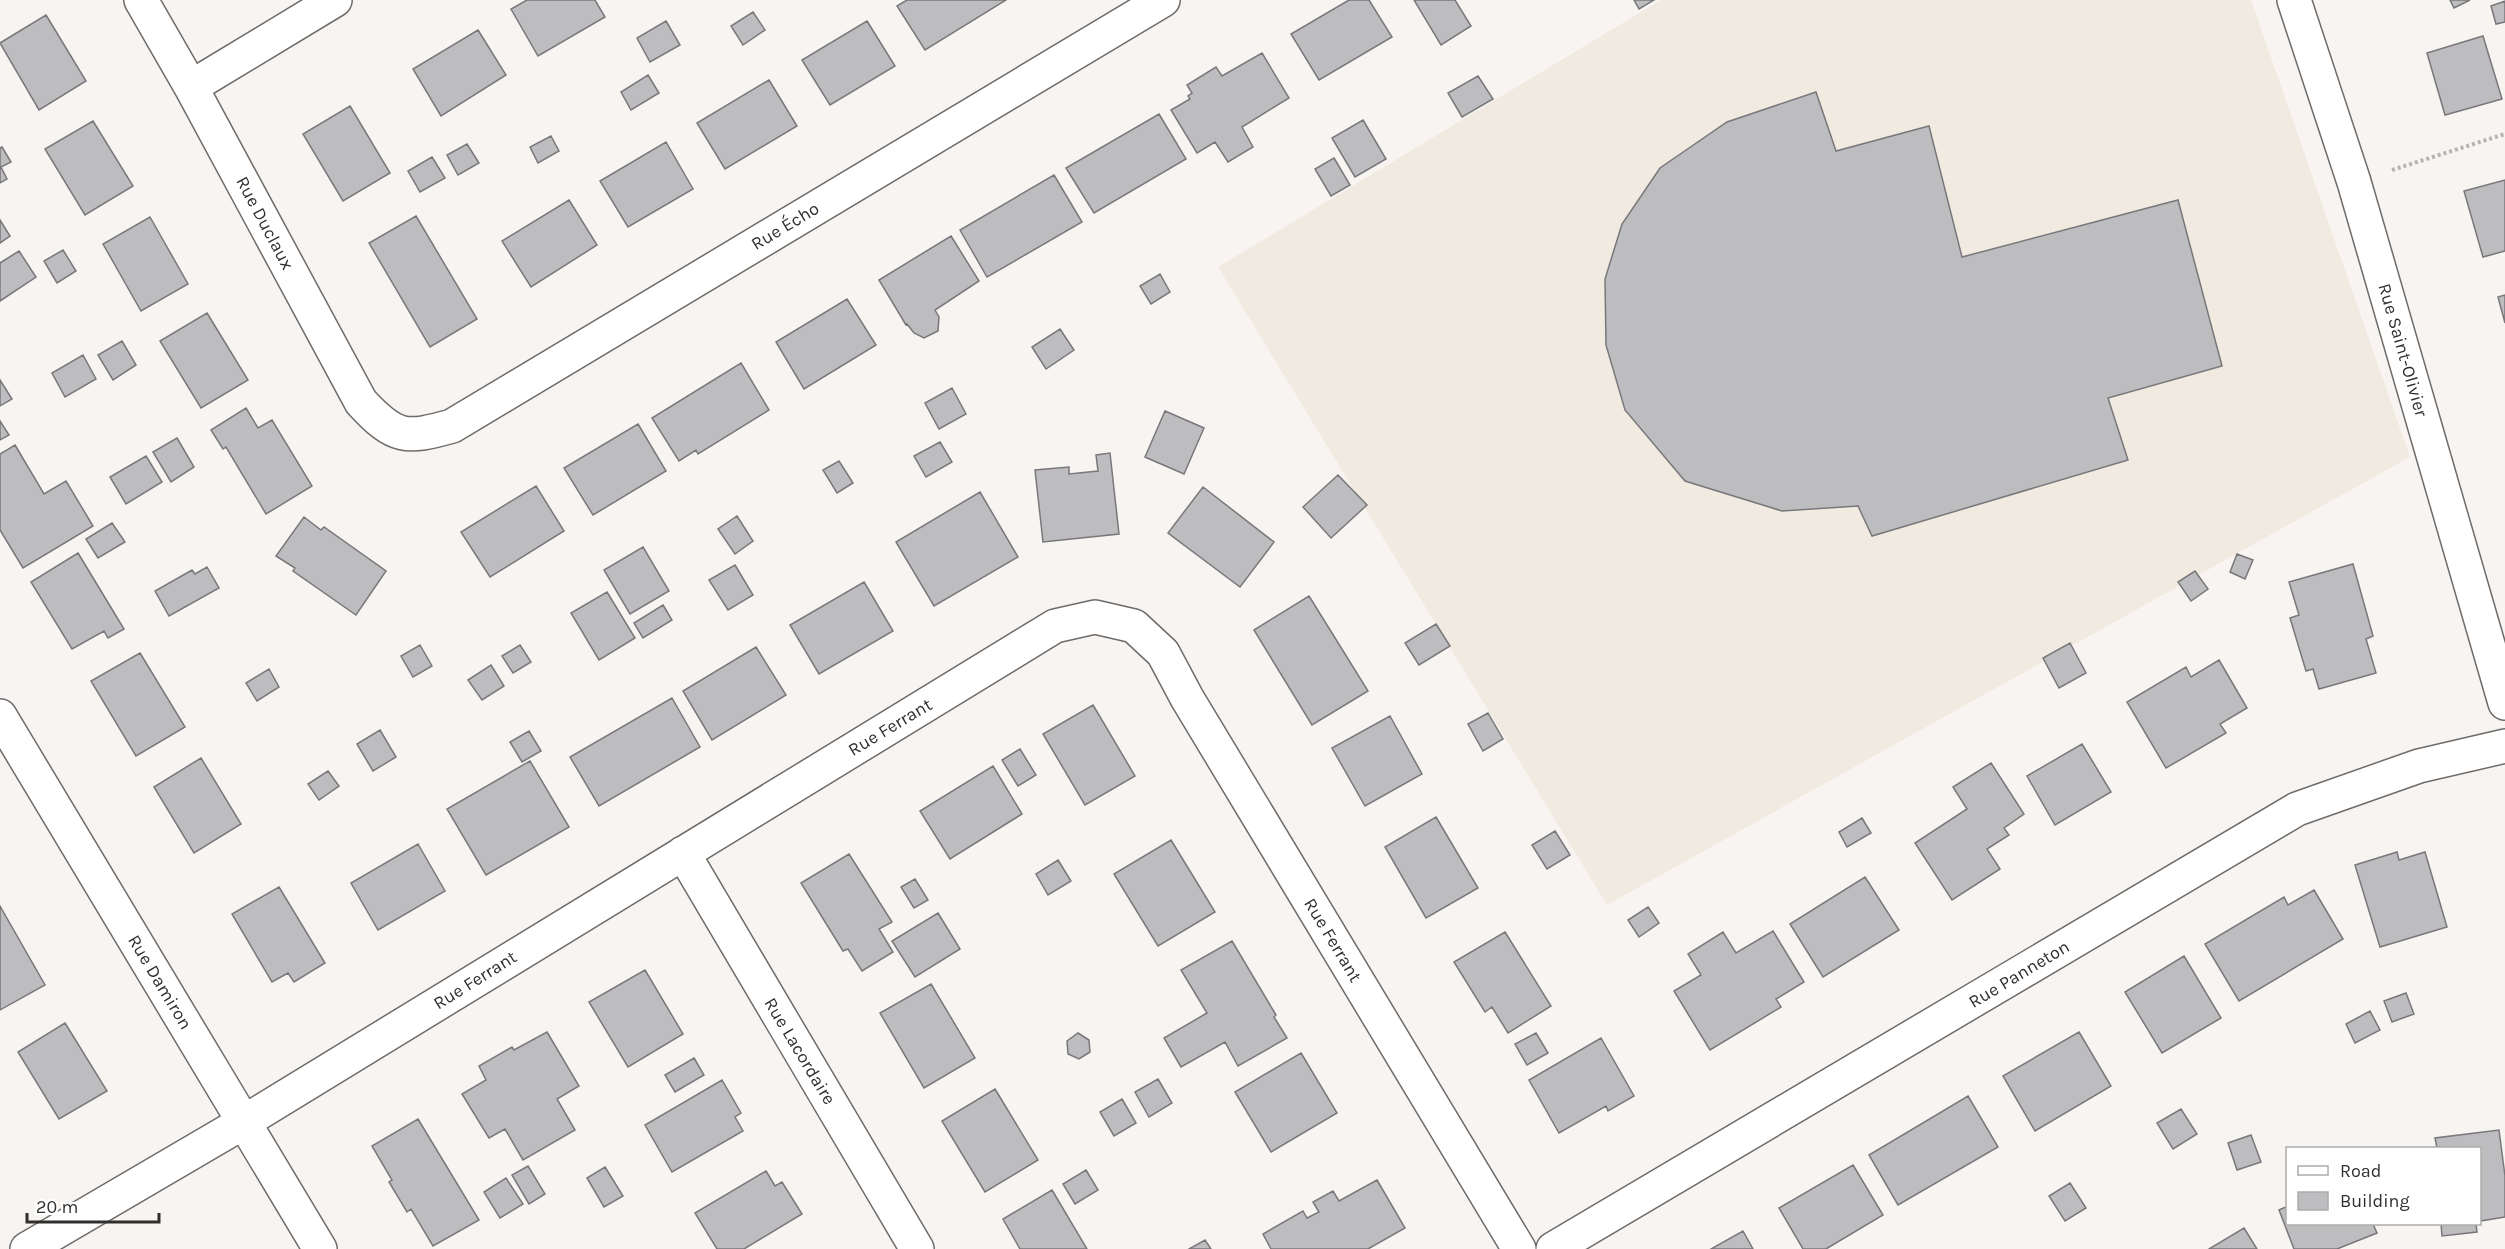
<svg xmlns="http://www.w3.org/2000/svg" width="2505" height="1249" viewBox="0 0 2505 1249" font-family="Karla,sans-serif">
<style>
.built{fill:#f1eae1}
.building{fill:#bdbdc0;stroke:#78787b;stroke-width:1.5}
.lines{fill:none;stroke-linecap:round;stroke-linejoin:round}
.minor-casing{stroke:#6e6c6a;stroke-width:36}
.path{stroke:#b5b3b2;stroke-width:4;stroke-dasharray:3 3;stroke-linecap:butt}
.minor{stroke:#fff;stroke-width:33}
.labels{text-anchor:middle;stroke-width:4.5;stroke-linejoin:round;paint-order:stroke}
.street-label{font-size:18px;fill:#2f2f2e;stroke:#fff}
</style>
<rect width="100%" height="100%" fill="#f7f4f2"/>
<path class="built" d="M1661,0H2251L2410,457L1607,905L1218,267Z"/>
<path class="building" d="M527,0H595L605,17L538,56L511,9Z
M907,0H1006L925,50L897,6Z
M1349,0H1369L1392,37L1319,80L1291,34Z
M1414,0H1455L1471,26L1441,45Z
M1634,0H1654L1639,9Z
M2450,0H2470L2454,8Z
M2505,1V22L2496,24L2491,6Z
M753,12L765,30L743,45L731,26Z
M46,15L86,81L39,110L0,43Z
M666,21L680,45L650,62L637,38Z
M867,21L895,66L830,105L802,60Z
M478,30L506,75L441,116L413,69Z
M2483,36L2502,99L2445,115L2427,53Z
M1262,53L1289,98L1242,127L1253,147L1228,162L1215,142L1197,153L1171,110L1190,99L1188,96L1192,93L1187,85L1216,67L1222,76Z
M648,75L659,93L631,110L621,92Z
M1478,76L1493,99L1462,117L1448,93Z
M769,80L797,126L725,169L697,123Z
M1816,92L1836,151L1929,126L1962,257L2178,200L2222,366L2108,398L2128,460L1872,536L1858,506L1782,511L1685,481L1625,410L1606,345L1605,279L1622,224L1660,168L1727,122Z
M350,106L390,173L343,201L303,134Z
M1159,114L1186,159L1094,213L1066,168Z
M1363,120L1386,159L1355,177L1332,138Z
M93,121L133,186L85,215L45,149Z
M551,136L559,151L538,163L530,147Z
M666,142L693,189L628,227L600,181Z
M467,144L479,163L458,175L447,155Z
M2,147L11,162L1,167L7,179L0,183V148Z
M432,157L445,178L420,192L408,171Z
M1334,158L1350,185L1331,196L1315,169Z
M1054,175L1082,222L987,277L960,230Z
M2505,180V251L2483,257L2464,191Z
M569,200L597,245L531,287L502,241Z
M416,216L477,319L430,347L369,243Z
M150,217L188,284L141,311L103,244Z
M0,220L10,236L0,243Z
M951,236L979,281L935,310L939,317L938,331L924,338L914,333L907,324L906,325L879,280Z
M63,250L76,271L57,283L44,261Z
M19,251L36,277L0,301V263Z
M1160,274L1170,292L1151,304L1140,286Z
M2505,295V323L2498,297Z
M847,299L876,345L804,389L776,342Z
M207,313L248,380L201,408L160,341Z
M1060,329L1074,350L1046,369L1032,347Z
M122,341L136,365L113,380L98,355Z
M83,355L96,379L65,397L52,373Z
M741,363L769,410L698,454L696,450L679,461L652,418Z
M0,380L12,399L0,406Z
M952,388L966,414L939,429L925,403Z
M246,408L258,428L272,420L312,486L266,514L226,447L223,449L211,430Z
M1165,411L1204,428L1184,474L1145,457Z
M0,421L9,435L0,440Z
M638,424L666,471L593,515L564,468Z
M177,438L194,467L171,482L153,452Z
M940,442L952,462L926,477L914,456Z
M15,445L44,494L66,481L93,526L23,568L0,530V454Z
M1110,453L1119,534L1043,542L1035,470L1069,467V474L1098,471L1096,455Z
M146,456L162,482L126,504L110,477Z
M839,461L853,483L837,493L823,470Z
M1338,475L1367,505L1331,538L1303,507Z
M536,486L564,531L490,577L461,532Z
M1203,487L1274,542L1240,587L1168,533Z
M980,492L1018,557L934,606L896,542Z
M737,516L753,541L735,554L718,529Z
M304,517L321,530L324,527L386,571L356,615L293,571L295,568L276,556Z
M112,523L125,542L98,558L86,539Z
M643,547L669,591L630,614L604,570Z
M78,553L124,629L108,638L104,631L72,649L31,582Z
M2237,554L2253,560L2245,579L2230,572Z
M2353,564L2373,636L2366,639L2376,673L2319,689L2313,669L2306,671L2290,618L2299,615L2289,582Z
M735,565L753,595L728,610L709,580Z
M207,567L219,588L169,616L155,591L192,570L195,574Z
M2195,571L2208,589L2191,601L2178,582Z
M864,582L893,631L819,674L790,625Z
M607,592L635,638L599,660L571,613Z
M1309,596L1368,691L1312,725L1254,630Z
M663,605L672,620L643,638L634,623Z
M1436,624L1450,646L1419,665L1405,643Z
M2070,643L2086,673L2059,688L2043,658Z
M420,645L432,666L413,677L401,656Z
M520,645L531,662L513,673L502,656Z
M756,647L786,695L712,740L683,691Z
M140,653L185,727L136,756L91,681Z
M2219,660L2247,708L2220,724L2226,733L2166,768L2127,702L2186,667L2191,677Z
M491,665L504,686L482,700L468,680Z
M269,669L279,687L257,701L246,683Z
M672,698L700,747L599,806L570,757Z
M1093,705L1135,776L1085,805L1043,734Z
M1488,713L1503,739L1483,751L1468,724Z
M1390,716L1422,774L1365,806L1332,748Z
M380,730L396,757L373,771L357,744Z
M529,731L541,751L522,762L510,742Z
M2082,744L2111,792L2055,825L2027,776Z
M1020,749L1036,775L1018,786L1002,760Z
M201,758L241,824L194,853L154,787Z
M530,761L569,827L486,875L447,809Z
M1991,763L2024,814L2004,828L2009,835L1987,849L2000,869L1952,900L1915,843L1967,809L1953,787Z
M993,766L1022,814L950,859L920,811Z
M328,771L339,786L319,800L308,784Z
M1436,817L1478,888L1426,918L1385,847Z
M1862,818L1871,833L1847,847L1839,832Z
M1555,831L1570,855L1547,869L1532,845Z
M1171,840L1215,912L1158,946L1114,874Z
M418,844L445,891L378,930L351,883Z
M2397,852L2399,860L2425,852L2447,927L2380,947L2355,865Z
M849,854L892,922L879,929L893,952L862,971L848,949L843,951L801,883Z
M1058,860L1071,881L1048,895L1036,874Z
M1865,877L1899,930L1823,977L1790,924Z
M915,879L928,900L914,908L901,887Z
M279,887L325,963L294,982L288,973L272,982L232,914Z
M2314,890L2343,939L2239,1001L2205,944L2284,897L2288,905Z
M0,906L45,985L0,1010Z
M1648,907L1659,923L1639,937L1628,920Z
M938,913L960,949L915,977L892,941Z
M1773,931L1804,982L1776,999L1781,1007L1710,1050L1674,991L1701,975L1688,954L1723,932L1736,953Z
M1505,932L1551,1006L1508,1033L1492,1007L1485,1012L1454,962Z
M1232,941L1276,1015L1274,1017L1287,1038L1238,1066L1225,1042L1181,1067L1164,1038L1207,1013L1181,970Z
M2184,956L2221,1018L2162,1053L2125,992Z
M645,970L683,1034L628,1067L589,1002Z
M931,984L975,1058L924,1088L880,1013Z
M2406,993L2414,1014L2392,1022L2384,1001Z
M2370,1011L2380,1030L2355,1043L2346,1024Z
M65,1023L107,1091L59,1119L18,1052Z
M547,1032L579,1086L557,1099L575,1130L523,1160L505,1129L489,1138L462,1094L486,1080L479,1066L512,1047L514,1050Z
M2079,1032L2111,1086L2035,1131L2003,1076Z
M1078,1033L1089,1040L1090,1052L1079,1059L1068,1054L1067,1041Z
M1536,1033L1548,1053L1527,1065L1515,1044Z
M1601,1038L1634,1096L1608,1111L1606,1106L1559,1133L1529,1080Z
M1301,1053L1337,1113L1271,1152L1235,1092Z
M694,1058L704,1075L675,1092L665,1075Z
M1158,1079L1172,1103L1149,1117L1135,1092Z
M722,1080L741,1113L735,1117L743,1131L672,1172L645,1125Z
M995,1089L1038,1160L985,1192L942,1121Z
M1968,1096L1998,1147L1898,1205L1869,1155Z
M1122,1099L1136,1123L1114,1136L1100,1112Z
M2181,1109L2197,1134L2173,1149L2157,1123Z
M418,1119L479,1220L433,1246L411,1209L407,1212L389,1182L392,1180L372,1146Z
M2499,1130L2505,1176V1217L2480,1221V1148H2437L2435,1138Z
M2251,1135L2261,1162L2237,1170L2228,1143Z
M1853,1165L1883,1215L1826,1249H1803L1779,1208Z
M528,1166L545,1194L529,1204L512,1175Z
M605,1167L623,1196L604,1207L587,1178Z
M1086,1170L1098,1190L1075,1204L1063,1184Z
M766,1171L775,1186L782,1182L802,1214L744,1249H717L695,1213Z
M506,1178L523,1204L500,1218L484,1192Z
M1377,1180L1405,1228L1368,1249H1271L1263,1234L1303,1211L1307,1218L1319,1212L1313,1202L1333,1191L1339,1201Z
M2070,1183L2086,1208L2065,1221L2049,1196Z
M1052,1190L1087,1249H1020L1003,1219Z
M2288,1206V1224H2373L2377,1233L2337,1249H2294L2279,1210Z
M2441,1224H2476L2477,1232L2442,1236Z
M2244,1228L2257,1249H2209Z
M1743,1231L1753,1249H1711Z
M1205,1240L1211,1249H1189Z"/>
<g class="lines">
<defs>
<path id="minor" d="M141,0L191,87L361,402C395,439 406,439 452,426L1163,0
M2294,0L2354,182L2505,703
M191,87L335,0
M0,716L320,1249
M683,853L917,1249
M27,1249L244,1122L1055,626L1095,617L1134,626L1163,653L1187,698L1519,1249
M1553,1249L2297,809L2419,766L2505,746"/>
</defs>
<use href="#minor" class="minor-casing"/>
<path class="path" d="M2392,170L2505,134"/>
<use href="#minor" class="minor"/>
</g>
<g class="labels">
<g class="street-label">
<text transform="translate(265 223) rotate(62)" y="6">Rue Duclaux</text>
<text transform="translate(785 226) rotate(-31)" y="6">Rue Écho</text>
<text transform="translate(2403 350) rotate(74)" y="6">Rue Saint-Olivier</text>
<text transform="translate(890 727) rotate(-31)" y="6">Rue Ferrant</text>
<text transform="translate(1333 940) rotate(59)" y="6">Rue Ferrant</text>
<text transform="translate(2019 974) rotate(-31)" y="6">Rue Panneton</text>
<text transform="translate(475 980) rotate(-32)" y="6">Rue Ferrant</text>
<text transform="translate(160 982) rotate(59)" y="6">Rue Damiron</text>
<text transform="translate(800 1051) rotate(59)" y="6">Rue Lacordaire</text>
</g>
</g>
<rect x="2286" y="1147" width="195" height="78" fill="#ffffff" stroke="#acacab" stroke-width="1.5"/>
<rect x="2298" y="1166" width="30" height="9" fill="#ffffff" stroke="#acacab" stroke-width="1.5"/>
<text x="2340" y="1177" font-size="18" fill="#2f2f2e">Road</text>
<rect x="2298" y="1192" width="30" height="18" fill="#bdbdc0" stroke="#acacab" stroke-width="1.5"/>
<text x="2340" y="1207" font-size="18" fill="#2f2f2e">Building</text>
<path d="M27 1213v9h132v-9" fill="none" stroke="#2f2f2e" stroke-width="3"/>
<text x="36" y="1213" font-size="18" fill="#2f2f2e" stroke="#ffffff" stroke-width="4.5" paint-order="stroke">20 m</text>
</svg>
